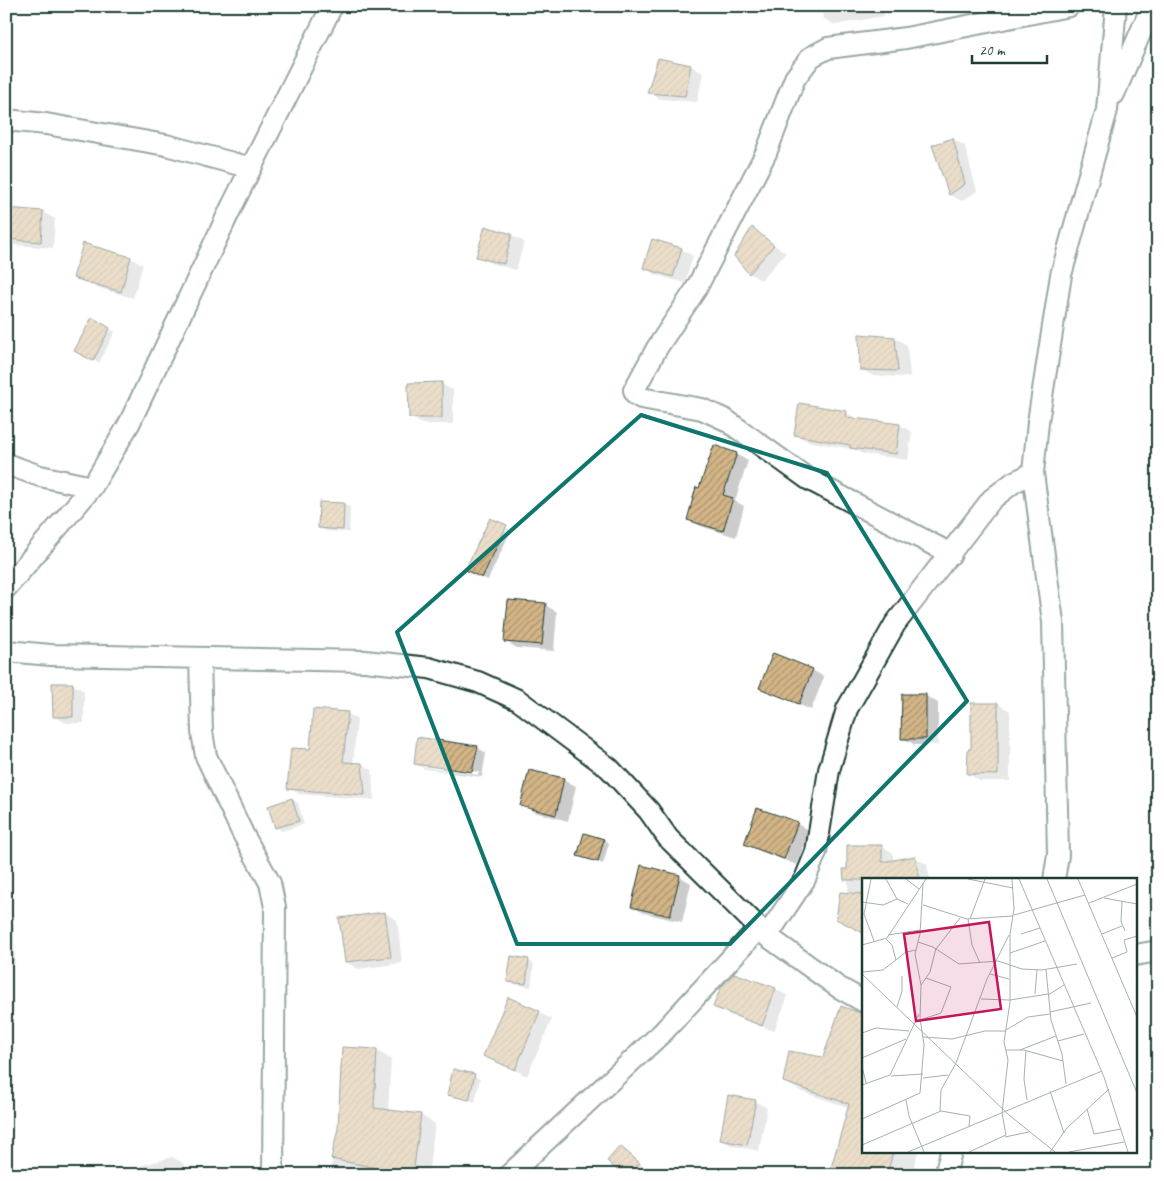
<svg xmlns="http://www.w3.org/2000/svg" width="1164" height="1181" viewBox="0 0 1164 1181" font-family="Caveat,sans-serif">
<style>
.shadow{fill:#0003;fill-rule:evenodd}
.building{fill:url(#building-hatch);stroke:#1f3d34}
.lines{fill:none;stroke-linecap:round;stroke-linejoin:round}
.street-casing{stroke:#1f3d34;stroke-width:24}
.street{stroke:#fff;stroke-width:20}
.marked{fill:none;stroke:#0f766e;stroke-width:4;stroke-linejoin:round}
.inset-road{fill:none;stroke:#a5b1ae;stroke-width:1}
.view{fill:#c2185b;fill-opacity:0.15;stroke:#c2185b;stroke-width:2.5}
.inset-edge{fill:none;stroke:#1f3d34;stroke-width:2.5}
</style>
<defs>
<pattern id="building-hatch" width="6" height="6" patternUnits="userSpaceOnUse" patternTransform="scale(1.25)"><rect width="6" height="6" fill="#d3b587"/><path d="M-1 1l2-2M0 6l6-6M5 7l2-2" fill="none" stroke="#ab946f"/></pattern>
</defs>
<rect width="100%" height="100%" fill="#fff"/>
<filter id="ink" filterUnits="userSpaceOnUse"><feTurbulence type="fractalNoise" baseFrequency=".02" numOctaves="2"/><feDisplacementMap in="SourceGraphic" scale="10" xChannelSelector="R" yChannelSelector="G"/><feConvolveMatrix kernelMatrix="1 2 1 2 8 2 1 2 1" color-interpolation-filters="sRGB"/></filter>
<g filter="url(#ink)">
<path class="shadow" d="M821,6H881L884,16L835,25L823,18Z
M691,66L703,73L697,102L660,99L649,92Z
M953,139L965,146L977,191L962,201L950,195L934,146Z
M6,209L43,212L55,219L53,248L14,245L6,241Z
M752,229L786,253L761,280L749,273Z
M512,235L524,242L516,270L490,263L478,256Z
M84,245L131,258L143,265L133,298L89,285L76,278Z
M681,249L693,256L685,283L656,275L644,268Z
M92,319L115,332L99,363L76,351Z
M895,338L907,345L910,377L873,376L861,369Z
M441,384L453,390V424H422L410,417Z
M800,404L847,413L859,420L900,425L912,432L908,460L863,454L856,450L807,441L795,434Z
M736,454L748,461L735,501L744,506L736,537L700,526L688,519L700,490Z
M320,503L344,504L350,507L349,532L325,531L320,528Z
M506,527L511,530L488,580L472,573Z
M545,605L557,612L554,651L517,648L505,641Z
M812,670L824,677L811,710L760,687Z
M72,684L84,691V723H66L54,716Z
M926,696L938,703V745H915L903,738Z
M998,704L1010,711V781H980L968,774L972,750Z
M347,713L357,719L353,764H362L372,770L374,800L299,794L289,788L311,751Z
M477,747L486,753L482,777L425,769L416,764ZM424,764L479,772L478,775L424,767Z
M530,771L564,780L576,786L568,821L534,812L522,805Z
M292,799L298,803L304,824L282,831L276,827Z
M797,824L809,830L797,865L757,850L745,843Z
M604,840L609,843L603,864L578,855Z
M848,846H882L893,853V862L915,858L927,864L930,880H863V932L848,894Z
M679,876L691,883L682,922L644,913L632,906Z
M385,913L397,920L402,963L358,969L346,962Z
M6,920L14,924L15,964H6Z
M529,961L534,964L531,987L514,984L508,981Z
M734,974L776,989L788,996L774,1031L727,1014L715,1007Z
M509,998L552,1019L527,1076L484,1055Z
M377,1051L391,1059L388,1111L421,1115L435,1124L428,1175H329L339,1128Z
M824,1059L863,1112L802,1092L785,1082Z
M474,1076L480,1079L475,1102L449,1094Z
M755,1101L767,1108L759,1151L733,1146L721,1140Z
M621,1147L644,1167L637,1175H625Z
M863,1152H918L912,1175H831Z
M172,1157L183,1163L186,1175H142L140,1166Z
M257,1171L263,1175H244Z"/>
<path class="building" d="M658,58L691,65L685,96L647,93Z
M953,138L965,184L949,195L932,145Z
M6,208L43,211L41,242L6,239Z
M485,226L512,234L504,264L476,257Z
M752,227L774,245L749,274L734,256Z
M652,239L682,248L673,277L643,268Z
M83,243L131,257L121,292L73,278Z
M92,317L110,328L93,361L74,351Z
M859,334L895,337L898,371L860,370Z
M442,382V418H409L408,383Z
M799,403L847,411L846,417L900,424L896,454L850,448V445L794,435Z
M714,445L737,453L723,495L733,498L723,531L687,520L696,487L699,488Z
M319,502L344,503L343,530L318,528Z
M490,518L507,525L482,578L465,570Z
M508,600L546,603L542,645L504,642Z
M773,653L813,669L799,704L759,688Z
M52,683H73V717H53Z
M902,694H926V739H901Z
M971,703H998V775L967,774L968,749H971Z
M313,709L348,712L343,762L362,763L365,795L287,789L291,748L310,749Z
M417,737L478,746L472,772L414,764Z
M529,770L564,778L556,815L520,806Z
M292,798L299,821L275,828L268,806Z
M757,808L798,822L784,859L744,844Z
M584,833L604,839L598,862L577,856Z
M847,845H882V862L915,856L920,880H844L843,869H847Z
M641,865L680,875L670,916L631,907Z
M840,892L863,894V933L836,919Z
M385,912L391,957L345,962L339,918Z
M511,956L529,959L526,984L507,982Z
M734,973L776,988L762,1026L713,1007L721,987Z
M508,997L540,1011L515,1070L483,1056Z
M841,1006L863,1014V1152H893L887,1175H829L849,1104L783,1082L789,1051L823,1057Z
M342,1047L377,1049L374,1108L421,1114L413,1175H370L372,1167L331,1159L338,1128Z
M453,1069L475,1074L469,1100L447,1095Z
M728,1095L756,1100L747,1145L720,1140Z
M620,1146L640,1163L629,1175H623L607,1161Z"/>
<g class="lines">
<defs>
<path id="street" d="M1114,94L1152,6
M6,120L46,124L166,145L251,168
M6,464L40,476L92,487
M951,554L808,479L726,420L702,409L641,398L636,395L634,390L657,348L696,289L766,153L795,78L811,57L828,48L906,38L1069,6
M6,588L92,487L129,424L232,206L332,6
M6,651L51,655L365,661L429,668L478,682L518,700L609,768L649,811L668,838L767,936L838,987L863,1001
M200,658L202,732L206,756L243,834L270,883L275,907L273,1175
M1054,880L1058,855L1053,622L1033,473L1038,422L1061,275L1107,110L1116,6
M767,936L805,879L816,852L829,770L847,709L895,624L992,499L1014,482L1033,473
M1135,955L1158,951
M509,1175L663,1032L759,928
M945,1175L951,1152"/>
</defs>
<use href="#street" class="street-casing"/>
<use href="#street" class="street"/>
</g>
</g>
<path d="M0 0H1164V1181H0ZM641,415L827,473L967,701L730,944H517L397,632Z" fill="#fff" fill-opacity=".55" fill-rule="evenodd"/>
<path class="marked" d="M641,415L827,473L967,701L730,944H517L397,632Z"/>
<g transform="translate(862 878)">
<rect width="275" height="275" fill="#fff"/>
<path class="inset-road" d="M9,1L2,36L12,63M24,1L35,21L46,26M44,1L57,11M106,1L151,10M157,1L242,199L266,274M185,1L275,215M216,1L275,139M242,20L275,26M260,23L259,43L263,53M0,24L21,27L35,21M227,25L275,6M61,27L105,41L151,38M152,37L223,17M106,41L110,67L118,85M108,41L123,1M159,56L178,50M240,56L260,48M26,57L58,52M24,61L30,67L34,82M56,64L71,69L97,86L136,83L160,91L180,92L215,86M0,67L25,60L64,1M74,71L98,40M148,75L183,63M250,80L265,74L262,62L275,58M184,92L189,142L200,176L204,206M0,94L21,92L44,74L54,72M0,96L147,237L193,274M128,96L147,101M59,107L68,94L74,70M173,116L175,92M186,117L202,107M119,121L148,122L186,116M35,129L40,113V98M188,134L229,125M58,142L79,135L89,109L64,100M144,152L166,139L188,136M0,155L14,150L47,153M61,159L90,161L123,153H144M196,163L222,156M144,172H162L201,183M158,172L194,158M164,172L162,201L165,222M0,180L44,161M0,188L4,205M29,198L61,196M61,200L86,197M0,207L28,197L57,136M188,213L202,255M44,222L47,238L62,274M225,231L232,256L259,251M78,233L79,212L94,185L125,101L147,57M0,241L58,215L62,167L58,140L59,107L53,76L58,56L61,5M143,259L167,254M0,267L79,233L108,238L107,249M46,274L240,193M107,274L144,257L140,235L146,182L142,164L148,124V56L152,31L150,1M188,274L205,250L247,211M207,274L262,264"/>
<path class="view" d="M127,44L139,131L54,143L42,56Z"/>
<rect width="275" height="275" class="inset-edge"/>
</g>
<rect width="1164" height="1181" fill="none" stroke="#fff" stroke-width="25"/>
<rect x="12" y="12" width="1139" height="1156" fill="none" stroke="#1f3d34" stroke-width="2" filter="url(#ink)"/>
<path d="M972 55v8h75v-8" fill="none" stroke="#1f3d34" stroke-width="2.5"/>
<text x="979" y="55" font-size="15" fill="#1f3d34" stroke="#ffffff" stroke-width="4" paint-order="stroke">20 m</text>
</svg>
